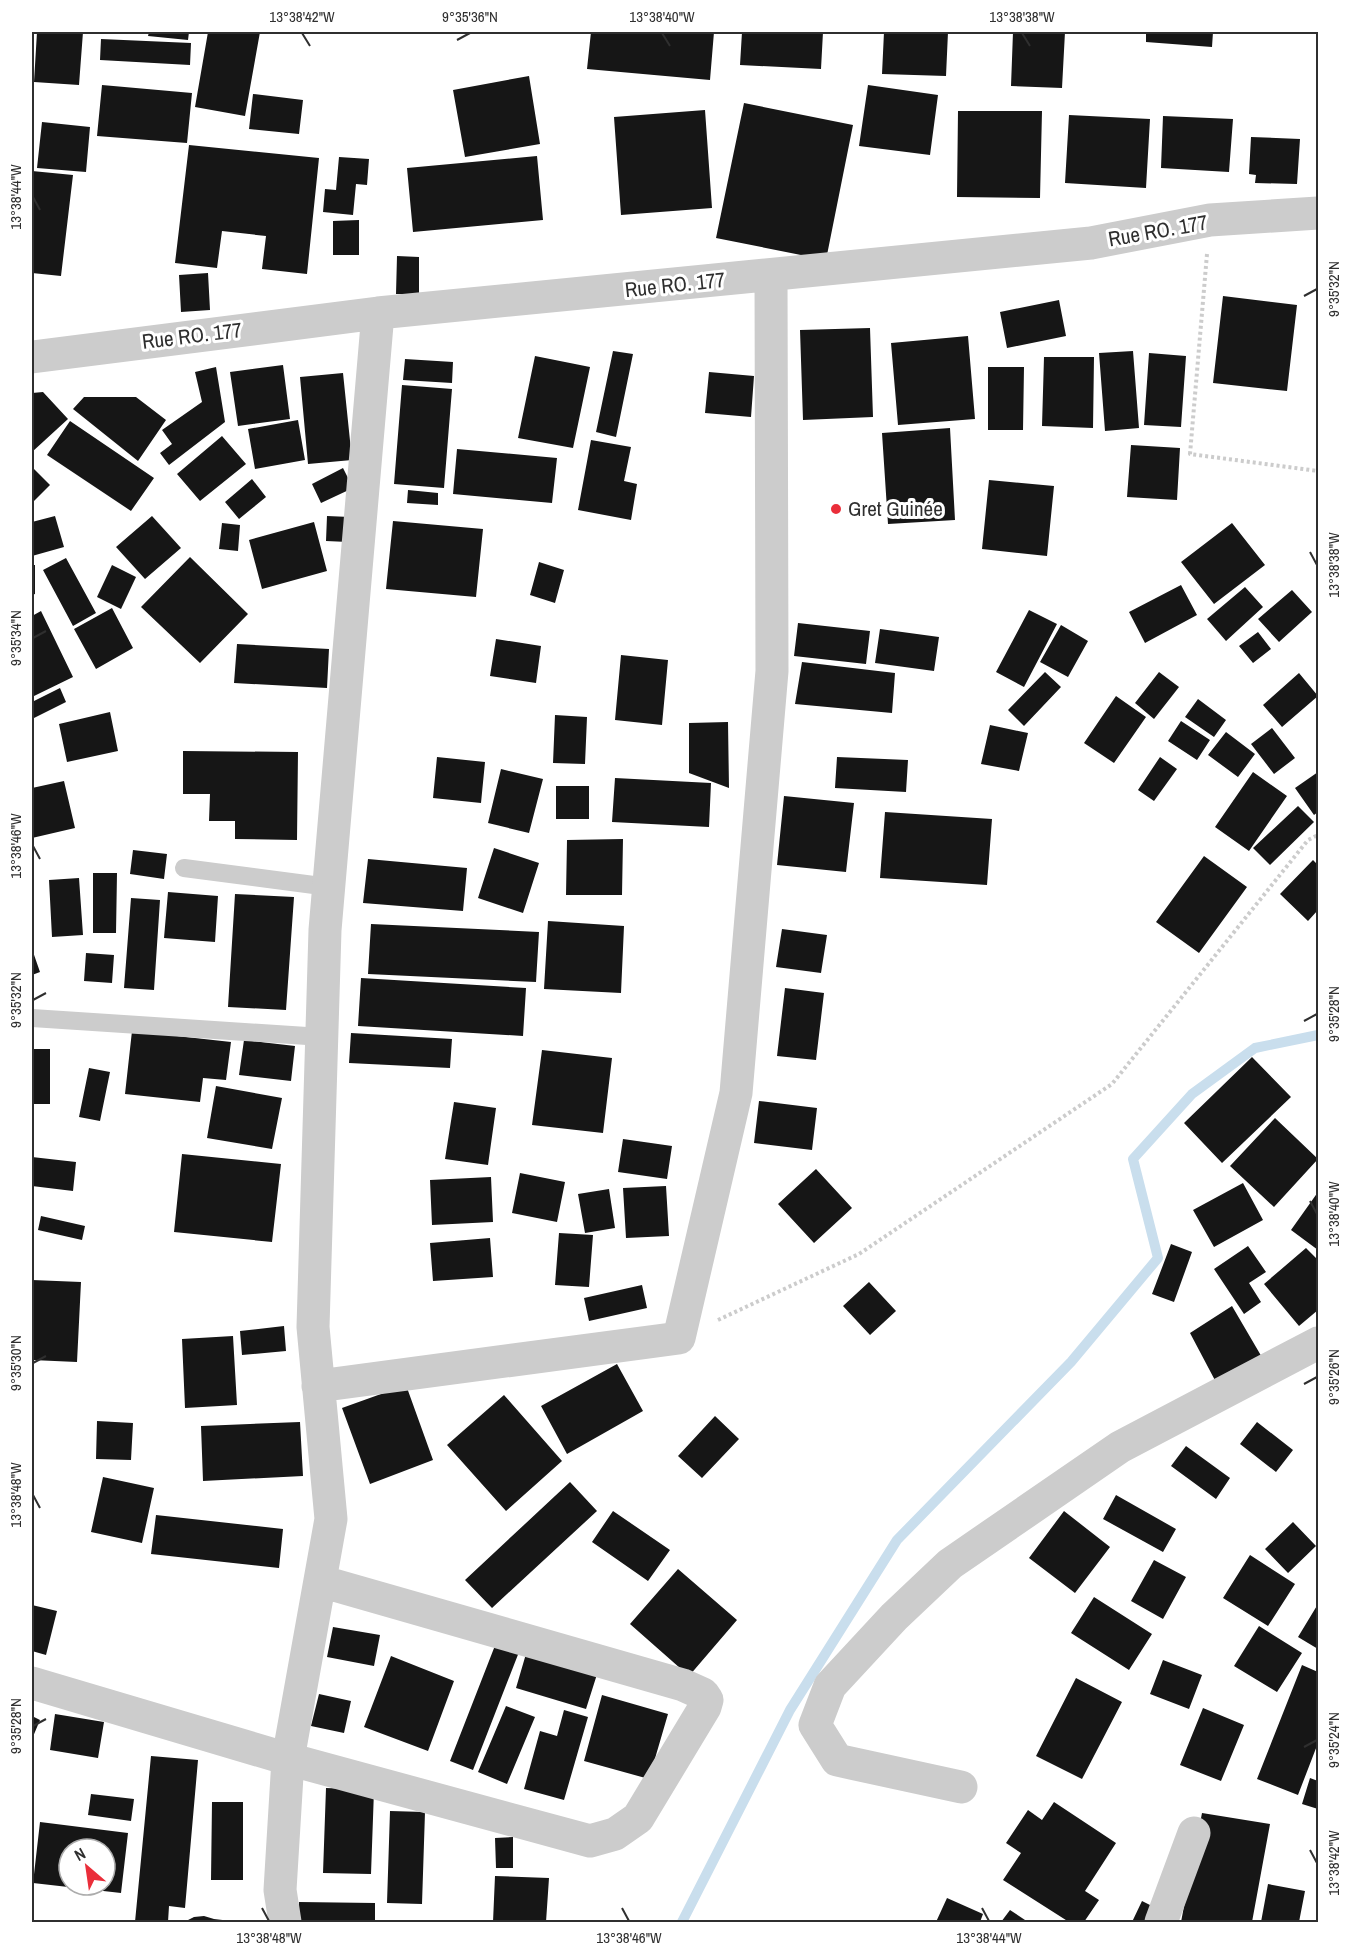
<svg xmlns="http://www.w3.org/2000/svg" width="1350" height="1954" viewBox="0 0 1350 1954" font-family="'Archivo Narrow',sans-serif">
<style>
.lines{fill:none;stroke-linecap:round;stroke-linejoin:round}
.stream{stroke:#c9deed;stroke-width:10}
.building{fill:#161616;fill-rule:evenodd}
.path{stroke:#ccc;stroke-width:4;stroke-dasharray:3 3;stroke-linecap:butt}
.lane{stroke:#ccc;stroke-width:18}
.street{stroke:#ccc;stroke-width:33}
.ticks{fill:none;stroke:#2f2f2f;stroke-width:2}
.poi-dot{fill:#ea2e3a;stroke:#fff;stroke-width:2}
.labels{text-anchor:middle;stroke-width:6;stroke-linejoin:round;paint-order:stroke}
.street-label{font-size:21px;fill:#2f2f2f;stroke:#fff}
.poi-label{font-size:21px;fill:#2f2f2f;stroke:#fff;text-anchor:start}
.neatline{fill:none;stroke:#2f2f2f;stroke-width:2}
.ticks-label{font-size:15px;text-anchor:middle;fill:#2f2f2f}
</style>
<rect width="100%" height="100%" fill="#fff"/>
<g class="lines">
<path class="stream" d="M682,1922L790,1710L897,1540L1071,1362L1158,1258L1133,1159L1192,1094L1255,1048L1318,1035"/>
</g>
<path class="building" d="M37,32H83L79,85L34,82Z
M149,32H189L188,40L148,36Z
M208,32H260L245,116L195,107Z
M591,32H714L710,80L587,69Z
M742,32H823L821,69L740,65Z
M884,32H948L946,76L882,74Z
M1013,32H1065L1062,88L1011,86Z
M1146,32H1213L1212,47L1146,42Z
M101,39L191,43L190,65L100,60Z
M529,76L540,144L465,157L453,90Z
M102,85L192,93L187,143L97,136Z
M868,85L938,95L930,155L859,146Z
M253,94L303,100L299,134L249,129Z
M744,103L853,125L826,260L716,238Z
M705,110L712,208L621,215L614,117Z
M958,111H1042L1040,198L957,197Z
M1069,115L1150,119L1146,188L1065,183Z
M1163,116L1233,119L1229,172L1161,168Z
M42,122L90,127L86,172L37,168Z
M1251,137L1300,139L1297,184L1255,183L1256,175L1249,174Z
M189,145L319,158L307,274L262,269L266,236L222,231L217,268L175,263Z
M537,156L543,220L413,232L407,168Z
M339,157L369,159L367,185L356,184L353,215L323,212L325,189L336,190Z
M32,171L73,175L61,276L32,273Z
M359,220V255H333V221Z
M397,256L419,257V294H396Z
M208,273L210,310L181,312L179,275Z
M1223,296L1297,305L1287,391L1213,383Z
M1059,300L1066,336L1007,348L1000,312Z
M870,328L873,417L803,420L800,330Z
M968,336L975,419L898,425L891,343Z
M613,351L633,354L616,437L596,432Z
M1133,351L1139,428L1105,431L1099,353Z
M1149,353L1186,356L1181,427L1144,425Z
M535,356L590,367L573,448L518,438Z
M1044,357H1094L1093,428L1042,426Z
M405,359L453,362L452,383L403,380Z
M283,365L290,419L238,426L230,372Z
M216,367L225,422L169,465L160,453L172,444L162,430L202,402L195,372Z
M988,367H1024L1023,430H988Z
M709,372L754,376L751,417L705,413Z
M343,373L352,460L308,464L300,377Z
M402,385L452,389L444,488L394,484Z
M43,392L68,419L32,452V393Z
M84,397H136L166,420L138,461L73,409Z
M298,420L305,460L255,469L248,429Z
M70,421L154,478L131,511L47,455Z
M950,428L955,520L888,524L882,433Z
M222,436L246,464L200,501L177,474Z
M591,440L631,447L624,481L637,484L631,520L578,510Z
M1131,445L1180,448L1177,500L1127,497Z
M457,449L557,458L552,503L453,494Z
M32,467L50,485L32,503Z
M343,468L353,488L321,503L312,484Z
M252,479L266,497L239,519L225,502Z
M989,480L1054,486L1047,556L982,549Z
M408,490L438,493V505L407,503Z
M55,516L64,547L32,556V522Z
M152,516L181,548L145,579L116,547Z
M327,516L350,517L348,542L326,541Z
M393,521L483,529L476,597L386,589Z
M314,522L327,571L262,589L249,540Z
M222,523L240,525L238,551L219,549Z
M1232,523L1265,565L1214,604L1181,562Z
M190,557L248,614L200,663L141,607Z
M66,558L96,613L73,626L43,570Z
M539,562L564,570L555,603L530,595Z
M32,565H35V594L32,595Z
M112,565L136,577L121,609L97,597Z
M1181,585L1197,615L1145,643L1129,612Z
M1245,587L1263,607L1226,641L1207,619Z
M1292,590L1312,612L1279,642L1258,619Z
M112,608L133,648L96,669L74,629Z
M1029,610L1057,624L1024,687L996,672Z
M41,611L73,677L32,697V616Z
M798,623L870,631L866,664L794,656Z
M1061,625L1088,641L1068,677L1040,662Z
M880,629L939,637L934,671L875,663Z
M1258,632L1271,649L1253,663L1239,646Z
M496,639L541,646L536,683L490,676Z
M237,644L329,649L327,688L234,683Z
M621,655L668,660L662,725L615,720Z
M802,662L895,673L892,713L795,704Z
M1045,672L1061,687L1024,726L1008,710Z
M1159,672L1179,687L1154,719L1135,703Z
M1299,673L1318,696L1282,727L1263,705Z
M60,688L66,702L32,719V702Z
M1116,696L1146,717L1114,763L1084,743Z
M1198,699L1226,720L1214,737L1185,717Z
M110,712L118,751L67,762L59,724Z
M555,715L587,717L585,764L553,763Z
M1181,721L1210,740L1197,760L1168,741Z
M728,722L729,788L689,773V723Z
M990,725L1028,733L1019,771L981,764Z
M1272,728L1295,758L1274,774L1251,744Z
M1226,732L1255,754L1238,777L1208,755Z
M183,751L298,752L297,840L235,839V821H209L210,794H183Z
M437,757L485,762L481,803L433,798Z
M837,757L908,760L906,792L835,788Z
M1160,757L1177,769L1154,801L1138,790Z
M501,769L543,779L529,833L488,823Z
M1253,772L1287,796L1249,851L1215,827Z
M1318,772V812L1314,815L1295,788Z
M615,778L711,783L709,827L612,822Z
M64,781L75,828L32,838V788Z
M556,786H589V819H556Z
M784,796L854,803L846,872L777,865Z
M1298,806L1314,822L1270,865L1253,848Z
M885,812L992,819L987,885L880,878Z
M623,839L622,895H566L567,840Z
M494,848L539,863L523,913L478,898Z
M133,850L167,854L164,879L130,874Z
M1204,856L1247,887L1199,953L1156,922Z
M368,859L467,868L463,911L363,903Z
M1313,860L1318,865V910L1308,921L1280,894Z
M93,873H117L116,933H93Z
M79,878L83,935L52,937L49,880Z
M168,892L218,896L215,942L164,938Z
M235,894L294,897L286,1010L228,1007Z
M131,898L160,900L154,990L124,988Z
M548,921L624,926L621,993L544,989Z
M371,924L539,932L536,982L368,974Z
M782,929L827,935L821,973L776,967Z
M32,949L40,972L32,975Z
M86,953L114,955L112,983L84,981Z
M361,978L526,988L523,1036L358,1026Z
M785,988L824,993L816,1060L777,1056Z
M132,1031L231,1042L226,1080L203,1078L200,1102L125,1094Z
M351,1033L452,1039L450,1068L349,1063Z
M244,1040L295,1046L291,1081L239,1075Z
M32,1049H50V1104H32Z
M542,1050L612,1058L603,1133L532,1125Z
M1252,1057L1291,1097L1222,1163L1184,1123Z
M89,1068L110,1072L100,1121L79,1117Z
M216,1086L282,1098L272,1149L207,1138Z
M759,1101L817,1108L812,1150L754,1143Z
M454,1102L496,1108L488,1165L445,1159Z
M1275,1118L1318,1159L1274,1207L1230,1166Z
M623,1139L672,1146L667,1179L618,1172Z
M182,1154L281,1164L272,1242L174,1232Z
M32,1157L76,1162L73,1191L32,1186Z
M816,1169L852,1208L814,1243L778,1204Z
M520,1173L565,1182L557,1222L512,1213Z
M491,1177L493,1222L432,1225L430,1180Z
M1243,1183L1263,1220L1214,1247L1193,1210Z
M666,1186L669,1236L626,1238L623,1188Z
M609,1189L615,1228L585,1233L578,1194Z
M1318,1192V1250L1291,1230Z
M41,1216L85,1226L82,1240L38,1230Z
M559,1233L593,1235L589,1287L555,1285Z
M490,1238L493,1277L433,1281L430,1243Z
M1171,1244L1192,1252L1174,1302L1152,1294Z
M1248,1246L1266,1272L1249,1283L1261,1302L1244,1314L1214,1269Z
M1306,1248L1318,1260V1310L1299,1326L1264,1284Z
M32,1280L81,1282L77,1362L32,1360Z
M869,1282L896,1311L870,1335L843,1306Z
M642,1285L647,1308L589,1321L584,1298Z
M1232,1306L1263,1359L1218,1386L1190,1333Z
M284,1326L286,1351L242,1355L240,1331Z
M233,1336L237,1405L185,1408L182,1339Z
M617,1364L643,1411L567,1454L541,1406Z
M406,1385L433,1460L370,1484L342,1408Z
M504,1395L562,1461L506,1511L447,1445Z
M715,1416L739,1439L702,1478L678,1456Z
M97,1421L133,1423L131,1460L96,1459Z
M300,1422L303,1476L203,1481L201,1426Z
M1257,1422L1293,1450L1276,1472L1240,1444Z
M1186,1446L1230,1478L1216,1499L1171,1466Z
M103,1477L154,1488L142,1543L91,1532Z
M570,1482L597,1511L492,1608L465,1580Z
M1116,1495L1176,1529L1163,1552L1103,1519Z
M613,1511L670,1550L648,1581L592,1542Z
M1064,1511L1110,1547L1075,1593L1029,1558Z
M156,1515L283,1529L279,1568L151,1554Z
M1293,1522L1316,1546L1288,1573L1265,1549Z
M1250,1555L1295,1584L1268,1626L1223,1598Z
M1154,1560L1186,1577L1163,1619L1131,1601Z
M678,1569L737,1620L689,1676L630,1624Z
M1094,1597L1152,1634L1129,1670L1071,1633Z
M1318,1604V1649L1298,1637Z
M32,1605L57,1611L46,1655L32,1651Z
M1259,1626L1302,1653L1277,1692L1234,1666Z
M333,1627L380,1635L374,1666L327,1657Z
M496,1643L519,1652L473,1770L450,1761Z
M528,1647L599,1668L586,1709L516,1688Z
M391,1656L454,1681L428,1751L364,1727Z
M1163,1660L1202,1675L1189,1709L1150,1694Z
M1302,1665L1318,1672V1743L1298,1795L1257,1779Z
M1076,1678L1122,1702L1082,1779L1036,1756Z
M319,1694L351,1701L344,1733L311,1726Z
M602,1695L668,1714L649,1779L584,1761Z
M506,1706L535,1717L507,1784L478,1772Z
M1203,1708L1244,1725L1221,1781L1180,1765Z
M564,1710L588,1717L564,1800L524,1789L540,1731L557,1736Z
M55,1714L104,1722L98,1758L50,1750Z
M32,1716L40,1720L32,1739Z
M151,1756L198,1760L185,1908L169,1906L168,1922H135Z
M1310,1778L1318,1781V1809L1302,1804Z
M326,1788L374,1790L371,1874L323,1873Z
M91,1794L134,1799L131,1821L88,1815Z
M212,1802H243V1880H211Z
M1054,1802L1116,1843L1085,1891L1099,1900L1084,1922H1069L1003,1880L1021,1853L1006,1843L1028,1810L1042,1820Z
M390,1811L425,1812L422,1904L387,1903Z
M1202,1813L1270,1824L1252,1922H1181Z
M40,1822L128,1833L121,1893L33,1883ZM69,1849H105V1885H69Z
M513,1837V1868H496L495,1838Z
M495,1876L549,1878L546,1922H493Z
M1268,1884L1305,1891L1299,1922H1261Z
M947,1898L983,1914L980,1922H936Z
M1142,1901L1162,1911L1157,1922H1132Z
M299,1902L375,1903V1922H299Z
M1010,1910L1028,1922H1001Z
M204,1916L214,1919L231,1921V1922H184L194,1917Z"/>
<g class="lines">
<path class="path" d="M1207,254L1190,454L1318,471
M718,1320L859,1254L1112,1084L1308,840L1318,835"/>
<path class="lane" d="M184,868L329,887
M32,1018L322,1037"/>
<path class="street" d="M32,357L378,313L1091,243L1210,220L1318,213
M318,1386L679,1338L736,1093L772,671L771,275
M32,1683L288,1759L590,1841L615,1834L638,1818L705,1707L707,1700L703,1694L683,1685L320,1581
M961,1787L837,1760L815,1725L830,1686L894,1617L950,1564L1120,1447L1318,1343
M285,1922L280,1890L288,1759L331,1519L313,1327L325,930L378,313
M1161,1922L1194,1833"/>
</g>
<path class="ticks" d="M302,33L310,46M662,33L670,46M1022,33L1030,46M457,40L470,33M33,197L40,210M1304,296L1317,289M1310,552L1317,565M33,638L46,631M33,846L40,859M33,1000L46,993M1304,1021L1317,1014M1310,1201L1317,1214M33,1363L46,1356M1304,1384L1317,1377M33,1495L40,1508M33,1726L46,1719M1304,1747L1317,1740M1310,1850L1317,1863M262,1908L269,1921M622,1908L629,1921M982,1908L989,1921"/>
<circle class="poi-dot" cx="836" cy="509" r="6"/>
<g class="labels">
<g class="street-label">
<text transform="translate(1158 231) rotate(-10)" y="7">Rue RO. 177</text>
<text transform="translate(675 285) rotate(-6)" y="7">Rue RO. 177</text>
<text transform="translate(192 336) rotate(-7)" y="7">Rue RO. 177</text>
</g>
<g class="poi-label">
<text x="848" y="516">Gret Guinée</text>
</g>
</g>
<rect width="1350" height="1954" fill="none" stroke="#ffffff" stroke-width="66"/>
<g transform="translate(87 1867) rotate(331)"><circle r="28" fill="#ffffff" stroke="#acacac" stroke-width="1.5"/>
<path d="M0-4.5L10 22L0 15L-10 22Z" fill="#ea2e3a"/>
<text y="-9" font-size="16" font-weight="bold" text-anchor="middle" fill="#2f2f2f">N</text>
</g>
<rect x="33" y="33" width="1284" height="1888" class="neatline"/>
<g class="ticks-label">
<text x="302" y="22">13°38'42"W</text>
<text x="470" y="22">9°35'36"N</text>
<text x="662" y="22">13°38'40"W</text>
<text x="1022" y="22">13°38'38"W</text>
<text transform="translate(16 197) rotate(-90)" y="5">13°38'44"W</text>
<text transform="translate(1334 289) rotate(-90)" y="5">9°35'32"N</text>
<text transform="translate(1334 565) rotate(-90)" y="5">13°38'38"W</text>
<text transform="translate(16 638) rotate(-90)" y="5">9°35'34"N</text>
<text transform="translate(16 846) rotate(-90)" y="5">13°38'46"W</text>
<text transform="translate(16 1000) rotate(-90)" y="5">9°35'32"N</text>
<text transform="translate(1334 1014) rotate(-90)" y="5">9°35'28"N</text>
<text transform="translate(1334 1214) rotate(-90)" y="5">13°38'40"W</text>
<text transform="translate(16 1363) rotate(-90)" y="5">9°35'30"N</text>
<text transform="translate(1334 1377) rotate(-90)" y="5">9°35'26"N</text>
<text transform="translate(16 1495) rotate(-90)" y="5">13°38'48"W</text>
<text transform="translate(16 1726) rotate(-90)" y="5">9°35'28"N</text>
<text transform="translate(1334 1740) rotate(-90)" y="5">9°35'24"N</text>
<text transform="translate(1334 1863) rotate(-90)" y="5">13°38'42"W</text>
<text x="269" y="1943">13°38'48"W</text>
<text x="629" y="1943">13°38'46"W</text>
<text x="989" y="1943">13°38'44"W</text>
</g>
</svg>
